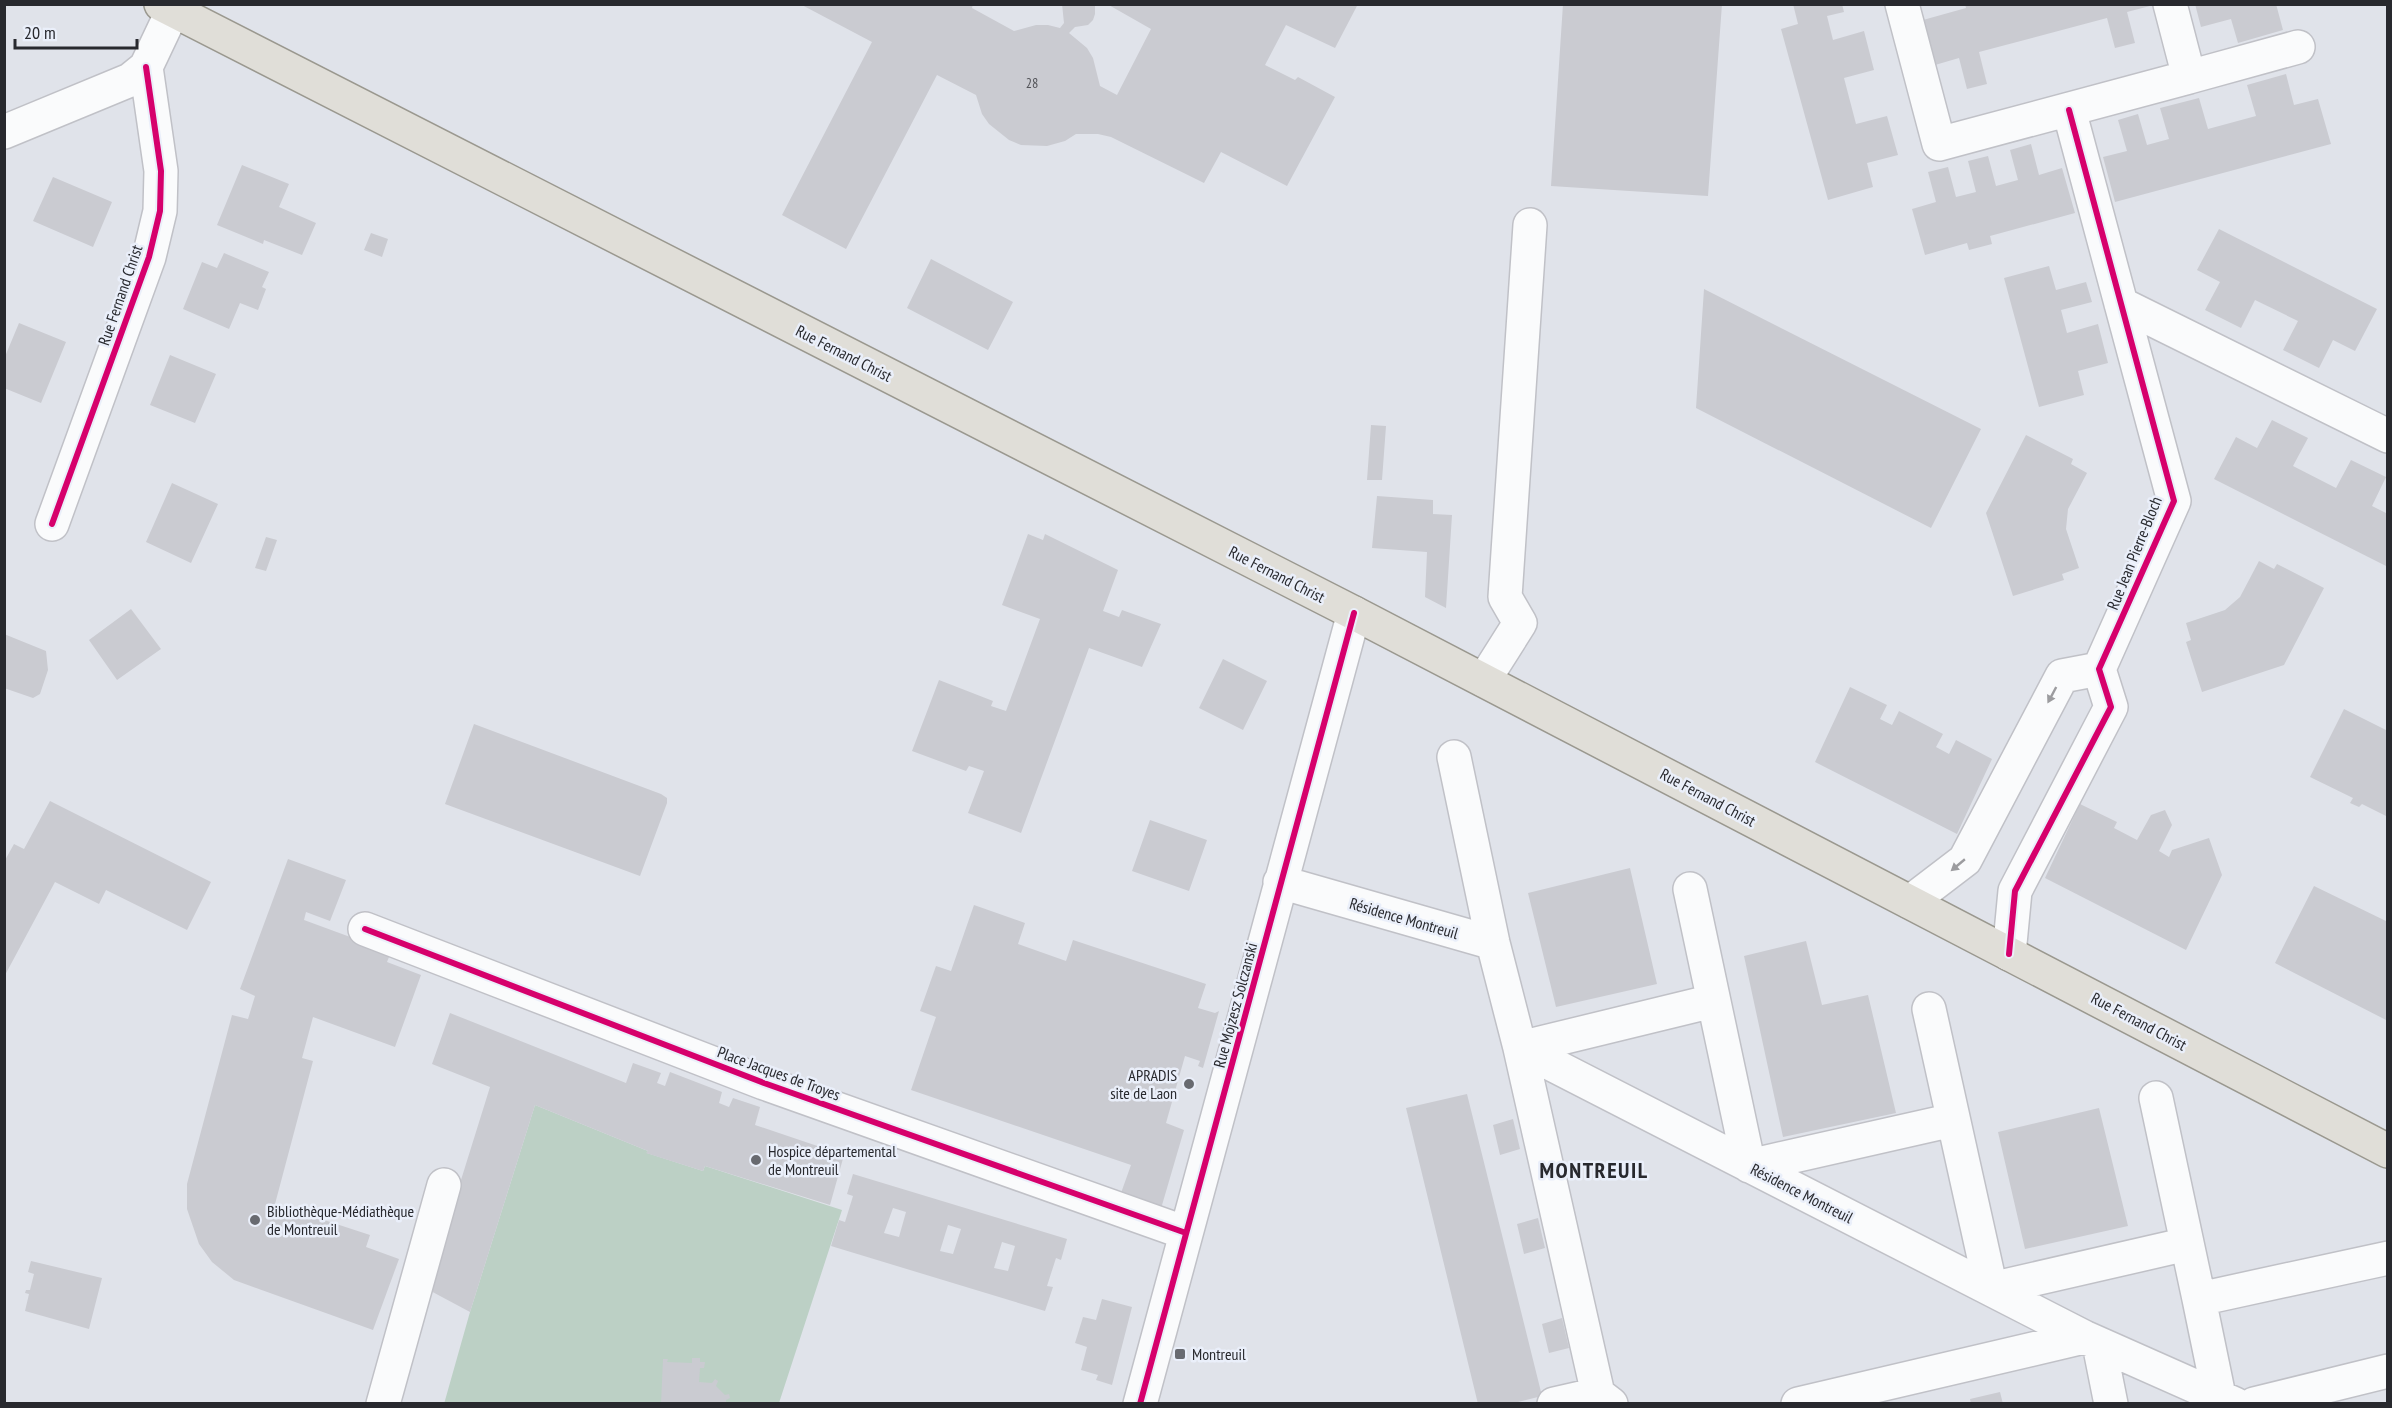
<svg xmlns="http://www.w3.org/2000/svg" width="2392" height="1408" font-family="'PT Sans Narrow',sans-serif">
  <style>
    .green { fill: #bcd0c5 }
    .building { fill: #cacbd1; fill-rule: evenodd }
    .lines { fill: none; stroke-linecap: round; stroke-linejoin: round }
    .minor-casing { stroke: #c0c1c7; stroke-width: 36 }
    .major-casing { stroke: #9a988f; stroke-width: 36 }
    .minor { stroke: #fafbfc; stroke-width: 33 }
    .major { stroke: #e0ded8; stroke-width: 33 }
    .cycleway-casing { stroke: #eaeffa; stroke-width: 10 }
    .cycleway { stroke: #d6006c; stroke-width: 6 }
    .oneway { fill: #9c9c9f }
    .poi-dot { fill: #686a70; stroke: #eaeffa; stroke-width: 2 }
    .labels { text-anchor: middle; stroke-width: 5; stroke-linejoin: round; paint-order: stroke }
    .number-label { font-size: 14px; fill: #525358 }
    .street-label { font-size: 16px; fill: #28292e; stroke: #eaeffa }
    .poi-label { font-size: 16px; fill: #28292e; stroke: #eaeffa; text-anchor: start }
    .district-label { font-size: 22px; font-weight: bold; letter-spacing: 1.5px; fill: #28292e; stroke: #eaeffa }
  </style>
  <rect width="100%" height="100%" fill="#e0e3ea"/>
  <path class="green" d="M535,1105L648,1151L647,1153L703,1171L705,1166L842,1210L779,1403L444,1404L470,1312Z"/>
  <path class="building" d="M800,4H973L972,8L1014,31L1036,25H1048L1060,28L1064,23L1062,4H1095V14L1093,20L1088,25L1075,27L1069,33L1087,48L1093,58L1100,86L1117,95L1151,29L1107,4H1358L1335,48L1286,25L1265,65L1295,80L1298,77L1335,97L1287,186L1221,152L1204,183L1111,137L1098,134H1076L1065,141L1047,146L1021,145L1009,140L989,124L982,114L976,95L937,75L846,249L782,215L872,42Z
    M1563,4H1722L1708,196L1551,186Z
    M1793,4H1842L1844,12L1827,16L1833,40L1864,31L1874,70L1844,78L1856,124L1887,116L1898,155L1867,163L1873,187L1828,200L1781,29L1798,24Z
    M1965,4H2150V6L2127,12L2135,43L2115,48L2107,18L1979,52L1987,84L1967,89L1959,58L1935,65L1923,20L1966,8Z
    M2195,4H2276L2283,30L2238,43L2231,19L2201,27Z
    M2286,74L2294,105L2318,99L2331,144L2115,202L2103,157L2127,151L2118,120L2138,114L2147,145L2169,139L2160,108L2199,98L2208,129L2256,116L2247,85Z
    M2031,144L2039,175L2062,168L2075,213L1990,236L1992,244L1969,250L1967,243L1925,255L1912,209L1936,202L1928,172L1948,167L1956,197L1976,192L1968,161L1988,156L1996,186L2018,180L2010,150Z
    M242,165L289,184L279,207L316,223L302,255L264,240L263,244L217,225Z
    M53,177L112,202L93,247L33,221Z
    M2219,229L2377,309L2355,351L2333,340L2319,368L2283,350L2298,321L2255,300L2241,328L2205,310L2220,282L2197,270Z
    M371,233L388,239L382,257L364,250Z
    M224,253L269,272L262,287L266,289L258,310L240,303L229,329L183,309L202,262L217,268Z
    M931,259L1013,302L988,350L907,308Z
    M2049,266L2056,290L2086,282L2092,302L2061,310L2067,333L2098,324L2108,363L2078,371L2084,395L2039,407L2004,278Z
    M1704,289L1981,429L1931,528L1696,408Z
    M19,323L66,342L41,403L4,388V359Z
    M170,355L216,374L195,423L150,405Z
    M2272,420L2308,438L2293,466L2336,488L2351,460L2386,477L2372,506L2388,514V567L2214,479L2236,437L2257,448Z
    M1371,425L1386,426L1382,480H1367Z
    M2026,435L2073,459L2071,464L2087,473L2068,509L2066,529L2079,568L2062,574L2064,580L2013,596L1986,513Z
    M172,483L218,504L191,563L146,542Z
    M1377,496L1433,500V514L1452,515L1446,608L1425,597L1427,552L1372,548Z
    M1028,534L1043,540L1045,534L1118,570L1103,611L1119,617L1122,610L1161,624L1142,667L1089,648L1021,833L968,813L984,771L969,766L966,771L912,751L939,680L993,701L991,706L1006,711L1040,619L1002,605Z
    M266,537L277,540L266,571L255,568Z
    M2259,561L2274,569L2277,564L2324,588L2284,665L2202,692L2186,642L2191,640L2186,623L2225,610L2240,597Z
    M131,609L161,649L117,680L89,640Z
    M4,634L46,651L48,670L40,694L33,698L4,688Z
    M1223,659L1267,681L1243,730L1199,708Z
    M1850,687L1887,705L1880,719L1892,725L1899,711L1943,734L1936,747L1949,754L1956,740L1992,759L1957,834L1815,762Z
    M2344,709L2388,731V817L2362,804L2359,807L2350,803L2353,798L2310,777Z
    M474,724L661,794L667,798V803L640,876L445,804Z
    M50,801L211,882L187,930L106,890L99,904L55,882L4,977V862L14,844L24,849Z
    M2080,804L2117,822L2114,828L2137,840L2151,815L2165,810L2172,825L2159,851L2169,857L2172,850L2209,838L2222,875L2186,950L2045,878Z
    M1150,820L1207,840L1189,891L1132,871Z
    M288,859L346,880L330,921L306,912L304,920L391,952L387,962L421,975L395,1047L313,1017L302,1058L313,1061L275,1204L370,1235L366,1247L399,1259L373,1330L234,1280L212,1262L199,1244L187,1209V1184L232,1015L248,1019L255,996L240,989Z
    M1630,868L1657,984L1556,1007L1528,893Z
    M2314,886L2388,922V1021L2275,963Z
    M974,905L1025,923L1018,944L1066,961L1073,940L1206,984L1198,1008L1215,1013L1219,1011L1203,1068L1198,1066L1200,1061L1185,1056L1166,1123L1184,1130L1160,1212L1157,1211L1158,1205L1121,1193L1131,1165L911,1090L936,1017L920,1011L936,966L951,971Z
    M1806,941L1822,1005L1868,995L1896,1113L1783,1137L1744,956Z
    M450,1013L626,1083L633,1063L661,1073L657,1083L665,1086L670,1072L722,1092L719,1103L729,1107L733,1098L760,1107L755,1125L844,1155L830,1205L705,1166L703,1171L646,1153L648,1151L535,1105L470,1312L427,1289L490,1087L432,1064Z
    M1467,1094L1542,1396L1510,1404H1478L1406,1108Z
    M2099,1108L2128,1226L2025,1249L1998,1132Z
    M1513,1119L1520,1149L1500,1155L1493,1125Z
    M853,1174L1067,1239L1061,1260L1056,1258L1047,1286L1053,1287L1045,1311L831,1246L839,1220L845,1222L853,1196L847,1194ZM893,1208L906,1212L899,1237L884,1233ZM948,1225L961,1229L953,1254L940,1251ZM1002,1242L1015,1246L1008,1271L994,1268Z
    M1538,1218L1545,1248L1524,1254L1517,1224Z
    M31,1261L102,1278L89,1329L25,1311L29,1294L25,1293L26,1290H30L34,1274L28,1272Z
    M1102,1299L1132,1307L1112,1385L1096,1380L1098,1375L1081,1370L1087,1347L1075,1343L1083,1317L1096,1320Z
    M1562,1318L1569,1348L1549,1353L1542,1324Z
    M692,1358H700V1362H705L704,1368H700L699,1382L712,1383L715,1379L718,1381L716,1386L725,1395L729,1394L730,1398L726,1400V1404H661L663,1359H668L667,1362L692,1363Z
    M2000,1392L2003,1404H1971L1970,1399Z"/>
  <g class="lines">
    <g class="minor-casing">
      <path id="minor" d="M1902,4L1939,144L2189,77L2170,4
        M2189,77L2298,47
        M4,132L130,80L146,67L173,10
        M2121,304L2388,436
        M52,524L149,257L160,211L161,171L146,67
        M1484,680L1520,623L1505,597L1530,225
        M1454,757L1493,943L1520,1048L1598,1394L1611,1404
        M1280,882L1493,943
        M1690,889L1749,1166L1953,1120
        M1910,902L1965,860L2062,676L2099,669
        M365,929L764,1083L1186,1233
        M2009,954L2015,891L2111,707L2099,669L2174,501L2069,110
        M1929,1009L1991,1289L2187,1244
        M1520,1048L2084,1337
        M1520,1048L1713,1001
        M2156,1098L2199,1299
        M2099,1344L2111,1404
        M2219,1396L2199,1299L2388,1258
        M383,1404L444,1185
        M1140,1404L1354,613
        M1554,1404L1598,1394
        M1798,1404L2084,1337L2235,1404
        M2254,1404L2388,1371"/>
    </g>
    <g class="major-casing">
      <path id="major" d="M161,4L1354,613L2388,1151"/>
    </g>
    <use href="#minor" class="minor"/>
    <use href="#major" class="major"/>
    <g class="cycleway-casing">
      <path id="cycleway" d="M52,524L149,257L160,211L161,171L146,67
        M365,929L764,1083L1186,1233
        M2009,954L2015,891L2111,707L2099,669L2174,501L2069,110
        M1140,1404L1354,613"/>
    </g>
    <use href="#cycleway" class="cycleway"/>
  </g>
  <defs><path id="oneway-solid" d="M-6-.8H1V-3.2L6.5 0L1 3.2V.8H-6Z" transform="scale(1.5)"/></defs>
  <g class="oneway">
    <use href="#oneway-solid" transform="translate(2052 695) rotate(118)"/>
    <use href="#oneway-solid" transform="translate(1958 865) rotate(140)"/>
  </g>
  <g class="poi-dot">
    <circle cx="1189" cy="1084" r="6"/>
    <circle cx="756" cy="1160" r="6"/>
    <circle cx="255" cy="1220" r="6"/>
    <rect x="1174" y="1348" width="12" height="12" rx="3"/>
  </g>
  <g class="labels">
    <g class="number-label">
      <text x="1032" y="88">28</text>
    </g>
    <g class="street-label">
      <text transform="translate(120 295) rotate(-71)" y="6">Rue Fernand Christ</text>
      <text transform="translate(844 353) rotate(27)" y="6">Rue Fernand Christ</text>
      <text transform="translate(2134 553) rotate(-68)" y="6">Rue Jean Pierre-Bloch</text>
      <text transform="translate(1277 574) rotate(27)" y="6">Rue Fernand Christ</text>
      <text transform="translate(1708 797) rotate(28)" y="6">Rue Fernand Christ</text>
      <text transform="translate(1404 918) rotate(16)" y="6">Résidence Montreuil</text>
      <text transform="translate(1235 1005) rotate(-75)" y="6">Rue Mojzesz Solczanski</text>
      <text transform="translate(2139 1021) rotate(28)" y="6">Rue Fernand Christ</text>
      <text transform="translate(779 1073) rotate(20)" y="6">Place Jacques de Troyes</text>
      <text transform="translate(1802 1193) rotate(27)" y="6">Résidence Montreuil</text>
    </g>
    <g class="poi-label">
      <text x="1177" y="1081" text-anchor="end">APRADIS<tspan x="1177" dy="18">site de Laon</tspan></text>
      <text x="768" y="1157">Hospice départemental<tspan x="768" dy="18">de Montreuil</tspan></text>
      <text x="267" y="1217">Bibliothèque-Médiathèque<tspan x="267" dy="18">de Montreuil</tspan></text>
      <text x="1192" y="1360">Montreuil</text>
    </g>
    <g class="district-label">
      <text x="1594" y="1178">MONTREUIL</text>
    </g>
  </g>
  <rect width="2392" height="1408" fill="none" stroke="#28292e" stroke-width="12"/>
  <path d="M15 39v9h122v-9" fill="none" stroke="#28292e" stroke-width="3"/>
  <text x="24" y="39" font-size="18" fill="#28292e" stroke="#eaeffa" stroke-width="4.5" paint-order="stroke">20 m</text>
</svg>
